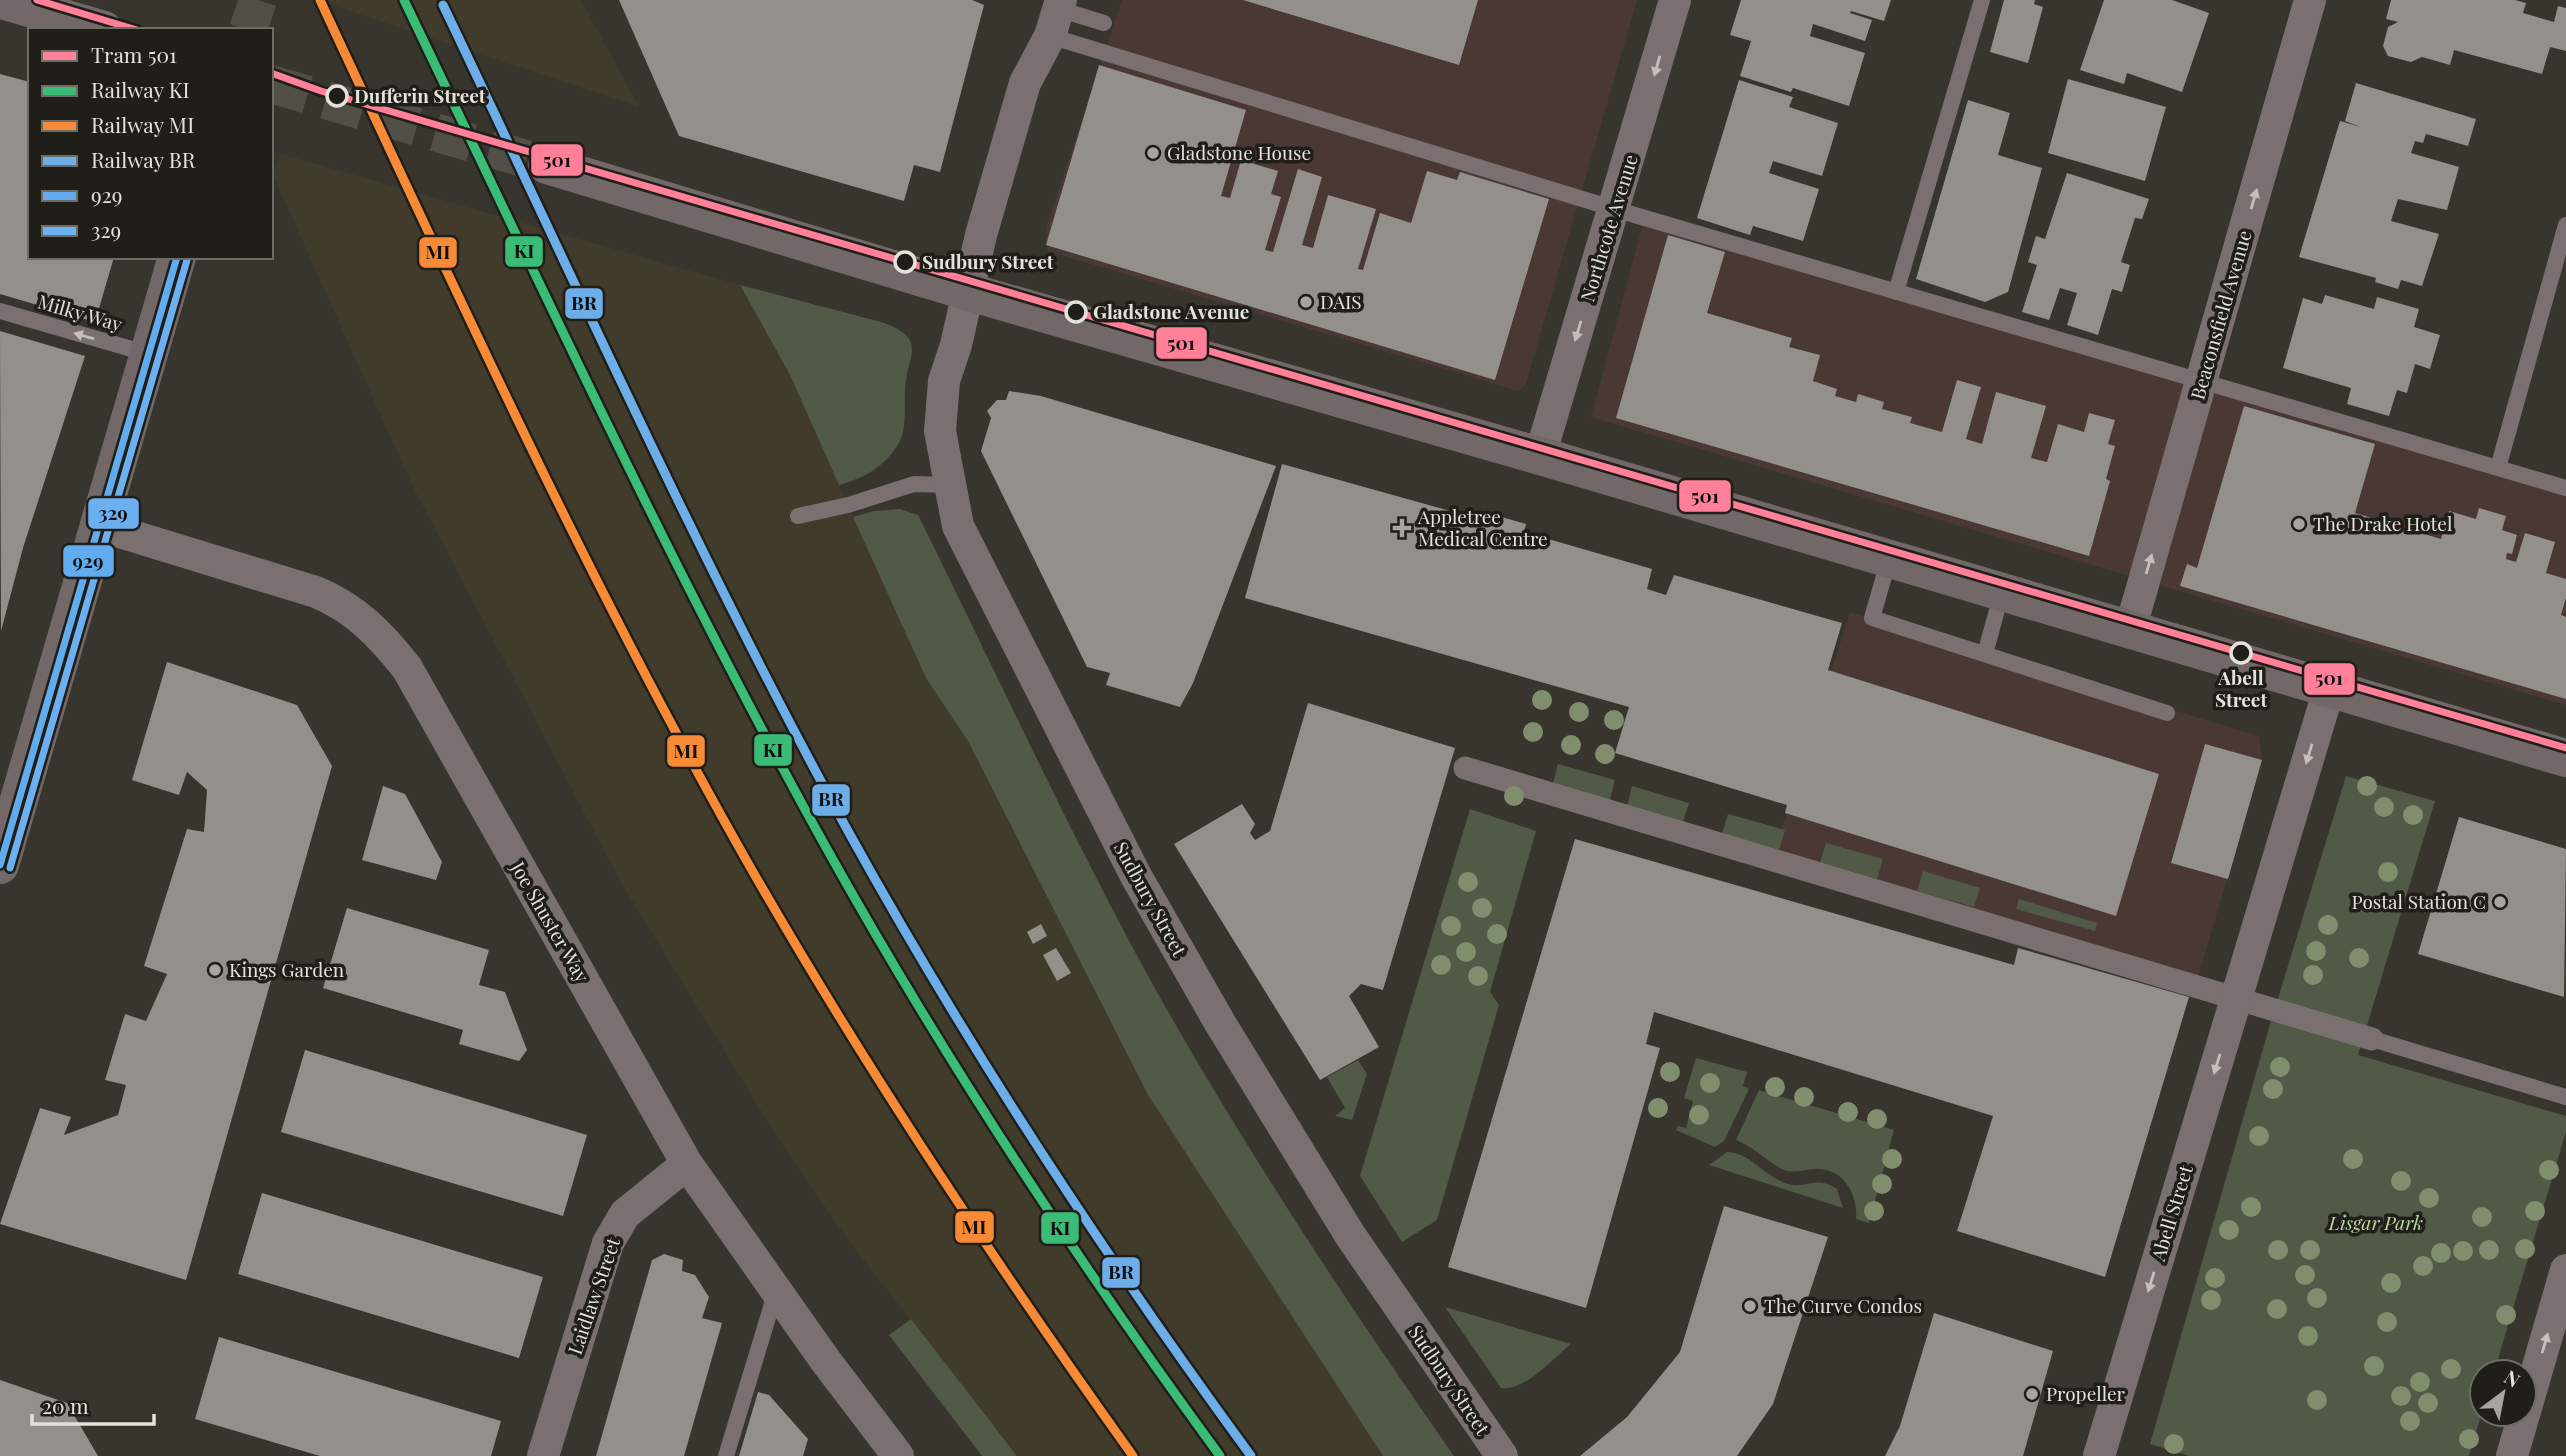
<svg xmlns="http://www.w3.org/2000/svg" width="2566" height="1456" font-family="'Playfair Display',serif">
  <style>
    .commercial { fill: #4a3834 }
    .built { fill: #413b2b }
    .green { fill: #515947 }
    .building { fill: #938f8a }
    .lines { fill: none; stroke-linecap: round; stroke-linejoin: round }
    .secondary-tunnel { stroke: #514f48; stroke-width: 38; stroke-dasharray: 38 19; stroke-linecap: butt }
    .service { stroke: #7a7070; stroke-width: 16 }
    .pedestrian { stroke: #7a7070; stroke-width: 23 }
    .minor { stroke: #7a7070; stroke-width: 32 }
    .secondary { stroke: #726868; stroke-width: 38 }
    .bus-1-casing { stroke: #201e19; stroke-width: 12 }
    .bus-2-casing { stroke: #201e19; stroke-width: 12 }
    .bus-1 { stroke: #60acee; stroke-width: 7 }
    .bus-2 { stroke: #6db0f2; stroke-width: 7 }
    .rail-1-casing { stroke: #201e19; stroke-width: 14 }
    .rail-2-casing { stroke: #201e19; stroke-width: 14 }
    .rail-3-casing { stroke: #201e19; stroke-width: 14 }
    .rail-1 { stroke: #3abc77; stroke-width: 9 }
    .rail-2 { stroke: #f78a37; stroke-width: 9 }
    .rail-3 { stroke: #6daee8; stroke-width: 9 }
    .tram-1-casing { stroke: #201e19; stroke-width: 12 }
    .tram-1 { stroke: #ff8098; stroke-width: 7 }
    .tree { fill: #808e6e }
    .oneway { fill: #c4c0ba }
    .stop-dot { fill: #201e19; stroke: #e4e2da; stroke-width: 3.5 }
    .poi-dot { fill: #a7a59e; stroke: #201e19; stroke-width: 2.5 }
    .labels { text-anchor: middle; stroke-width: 7; stroke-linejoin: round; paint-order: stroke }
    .stop-label { font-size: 19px; font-weight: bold; fill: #e4e2da; stroke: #201e19; text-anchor: start }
    .poi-label { font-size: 19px; fill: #e4e2da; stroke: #201e19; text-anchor: start }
    .street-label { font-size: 19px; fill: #e4e2da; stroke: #201e19 }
    .park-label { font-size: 19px; font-style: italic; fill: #bcd7a2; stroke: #201e19 }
    .line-badge { stroke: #201e19; stroke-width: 2.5 }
    .pale-badge-label { font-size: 19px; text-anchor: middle; font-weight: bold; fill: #111 }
  </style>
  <rect width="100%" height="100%" fill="#37352e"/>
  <path class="commercial" d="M1122,0H1637L1526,384L1518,391L1047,251L1046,228Z
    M1644,220L2566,495V705L1591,417Z
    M1850,612L2259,736L2262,760L2193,995L1770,866Z"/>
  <path class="built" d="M317,0H581L639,107Z
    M281,154L740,285L790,375L926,678L968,741L1148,1095L1383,1456H1017L848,1240L776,1135L620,881L412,485L273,175Z"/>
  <path class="green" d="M740,285L881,322C892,326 907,331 911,343C914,353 909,364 907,374C902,395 909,426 899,443C884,467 865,478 839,485L790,375Z
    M900,509L918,515C996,672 1068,830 1152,983C1243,1146 1347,1303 1454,1456H1383L1148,1095L968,741L926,678L853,517L874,511Z
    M1558,764L1615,780L1610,800L1553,783Z
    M2346,776L2435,801L2358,1055L2566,1116V1132L2494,1372H2482V1412L2469,1456H2189L2150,1444L2269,1028Z
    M1632,786L1689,803L1683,822L1627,806Z
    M1470,809L1536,831L1490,992L1499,1005L1437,1220L1402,1242L1360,1176Z
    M1728,814L1785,830L1779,850L1722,834Z
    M1826,843L1883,859L1877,879L1820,862Z
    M1923,871L1980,888L1974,907L1917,891Z
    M2019,899L2097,923L2095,931L2016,909Z
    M1696,1058L1747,1072L1743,1086L1749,1089L1724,1141L1715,1147L1676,1130L1678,1126L1686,1128L1693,1101L1684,1098Z
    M1358,1060L1367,1074L1352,1120L1335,1116L1345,1108L1327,1077Z
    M1759,1090L1894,1130L1869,1223L1856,1219C1858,1196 1845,1170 1819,1169C1806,1168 1794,1175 1782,1169C1765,1160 1754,1147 1736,1140Z
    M1727,1152C1751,1153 1763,1175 1785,1183C1806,1191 1814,1174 1837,1189L1843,1208L1709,1165Z
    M1445,1307L1571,1344C1552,1359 1526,1391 1501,1388Z
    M911,1319L1017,1456H982L889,1335Z"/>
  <path class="building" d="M619,0H972L984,5L940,172L914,165L904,201L679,136Z
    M1243,0H1478L1459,65Z
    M1741,0H1891L1884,21L1851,11L1850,13L1872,20L1865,41L1813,24L1810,36L1865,53L1849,106L1793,88L1791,92L1740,76L1751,41L1730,35Z
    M2004,0H2035L2034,4L2043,7L2028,63L1990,52Z
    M2104,0H2172L2209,13L2182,92L2127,73L2124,84L2080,70Z
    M2391,0H2515L2526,3L2523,13L2554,22L2558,6L2566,8V51L2550,47L2542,74L2454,50L2450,65L2422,57L2411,62L2388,56L2383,46L2388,27L2398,22L2386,19Z
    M1099,65L1246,110L1221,196L1230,198L1241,160L1278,171L1271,194L1281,197L1265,250L1273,252L1298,169L1322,177L1302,245L1313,248L1328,195L1376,209L1358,269L1363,270L1380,213L1411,223L1427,171L1457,180L1460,172L1549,199L1495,380L1046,245Z
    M0,74L30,82V257H114L95,322L0,294Z
    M2068,79L2166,107L2145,181L2048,153Z
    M1739,80L1793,97L1789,107L1838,123L1822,176L1773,161L1769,173L1819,189L1803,241L1753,226L1750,235L1697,218Z
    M2356,83L2476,119L2468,146L2426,134L2423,143L2415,141L2411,153L2459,167L2447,210L2398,199L2391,221L2439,234L2422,286L2401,280L2398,289L2375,282L2376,278L2299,257L2340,121L2361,127L2345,121Z
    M1968,100L2010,113L1998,155L2042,168L2008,292L1985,302L1916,279Z
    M2067,173L2149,199L2142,219L2135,218L2121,262L2130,265L2122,292L2112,289L2098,335L2067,325L2077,293L2060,288L2049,320L2022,312L2037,265L2028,262L2036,236L2045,239Z
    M1668,235L1725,252L1707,313L1792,338L1789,347L1820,355L1813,381L1837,389L1835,396L1856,402L1858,394L1884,402L1882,409L1912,417L1910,423L1942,432L1957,380L1981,387L1966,439L1982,444L1996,392L2046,406L2031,458L2047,462L2058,424L2084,432L2089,413L2115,420L2108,444L2115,446L2106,479L2110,481L2089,556L1616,418Z
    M2325,295L2374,309L2377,297L2419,309L2414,327L2440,335L2430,369L2415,364L2407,393L2397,390L2389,416L2347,404L2351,388L2283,368L2303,298L2322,304Z
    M0,331L85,356L23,548L1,631Z
    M1009,391L1041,396L1276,466L1193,683L1180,707L1106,685L1110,673L1087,667L981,451L991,418L987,411L997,400H1006Z
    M2244,406L2375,444L2355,513L2441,539L2449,511L2476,519L2479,508L2506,516L2502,530L2517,535L2512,554L2507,553L2506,559L2516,562L2525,533L2555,542L2546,573L2566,579V598L2561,615L2566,617V699L2180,586L2187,564L2197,568Z
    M1282,464L1486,521L1488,513L1526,524L1524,532L1652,569L1647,589L1666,595L1674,575L1842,623L1828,670L2159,774L2116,916L1785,813L1787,805L1615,753L1629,707L1245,598Z
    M167,662L297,705L332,766L186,1280L0,1224L40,1108L71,1117L64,1135L118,1115L126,1085L105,1080L125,1014L146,1021L167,974L144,966L187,829L204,832L207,790L187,772L179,795L132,780Z
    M1308,703L1455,748L1383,990L1361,984L1349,996L1379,1047L1320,1080L1174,844L1242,804L1255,824L1250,833L1255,840L1270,831Z
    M2205,744L2262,760L2228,879L2171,863Z
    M383,786L405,794L442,862L436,880L362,860Z
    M2459,817L2566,849L2564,997L2418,954Z
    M1575,839L2014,965L2018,948L2189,997L2105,1277L1957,1231L1993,1116L1654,1012L1646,1044L1660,1048L1586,1308L1448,1267Z
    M347,908L489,950L479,985L505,992L527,1050L519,1061L459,1044L463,1030L323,988Z
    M1041,924L1047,936L1033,944L1027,932Z
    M1056,948L1071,973L1057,981L1043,955Z
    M305,1050L587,1135L563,1216L281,1132Z
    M262,1193L543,1277L519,1358L238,1274Z
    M1724,1206L1828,1237L1773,1404L1737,1456H1580L1627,1417L1680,1352Z
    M664,1254L683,1260L682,1271L695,1275L709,1297L702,1318L722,1323L684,1456H596L652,1260Z
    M1934,1313L2053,1351L2023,1456H1885L1900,1426Z
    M219,1337L501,1421L491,1456H320L195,1419Z
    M0,1380L67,1403L98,1456H0Z
    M758,1392L769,1395L808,1439L803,1456H739Z"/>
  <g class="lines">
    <path class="secondary-tunnel" d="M248,30L258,0
      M271,84L547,165"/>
    <path class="service" d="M1058,9L1104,23
      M1050,36L1638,216L2566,488
      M1896,292L1982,0
      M0,311L149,354
      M2498,468L2566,225
      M798,516L848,505L914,484L948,485
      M1889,559L1872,618L2167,713
      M1985,654L2002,592
      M2372,1039L2566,1097
      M726,1456L776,1291"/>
    <path class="pedestrian" d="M1465,768L2372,1039"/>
    <path class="minor" d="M1061,0L1050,36L1025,83L981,235L956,345L944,381L940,431L958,526L1136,876L1220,1023L1350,1235L1502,1456
      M1540,456L1675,0
      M100,526L316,592C355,608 381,635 407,668L687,1164L825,1360L898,1456
      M2130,630L2310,0
      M543,1456L608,1243L625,1214L687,1164
      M2099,1456L2329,689
      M2512,1456L2566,1270"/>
    <path class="secondary" d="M2,0L104,30
      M547,165L966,291L1540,456L2566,758
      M0,865L177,257"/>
    <g class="bus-1-casing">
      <path id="bus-1" d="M0,865L177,257"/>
    </g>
    <g class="bus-2-casing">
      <path id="bus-2" d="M10,868L187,260"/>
    </g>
    <use href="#bus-1" class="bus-1"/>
    <use href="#bus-2" class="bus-2"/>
    <g class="rail-1-casing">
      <path id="rail-1" d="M404,0C540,283 671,568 823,842C942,1056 1076,1259 1220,1456"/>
    </g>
    <g class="rail-2-casing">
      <path id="rail-2" d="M320,0C457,294 592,590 753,872C869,1074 998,1267 1133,1456"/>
    </g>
    <g class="rail-3-casing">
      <path id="rail-3" d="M443,5C575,281 700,562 848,831C968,1048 1104,1255 1251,1456"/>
    </g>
    <use href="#rail-1" class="rail-1"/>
    <use href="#rail-2" class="rail-2"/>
    <use href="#rail-3" class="rail-3"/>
    <g class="tram-1-casing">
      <path id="tram-1" d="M37,0L137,30
        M271,73L321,91L2566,748"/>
    </g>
    <use href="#tram-1" class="tram-1"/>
  </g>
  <g class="tree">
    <circle cx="1542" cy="700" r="10"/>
    <circle cx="1579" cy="712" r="10"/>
    <circle cx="1614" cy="720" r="10"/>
    <circle cx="1533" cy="732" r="10"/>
    <circle cx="1571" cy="745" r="10"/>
    <circle cx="1605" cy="754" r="10"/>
    <circle cx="2367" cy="786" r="10"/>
    <circle cx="1514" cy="796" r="10"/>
    <circle cx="2384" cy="807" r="10"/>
    <circle cx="2413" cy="815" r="10"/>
    <circle cx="2388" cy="872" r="10"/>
    <circle cx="1468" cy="882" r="10"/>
    <circle cx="1482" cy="908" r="10"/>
    <circle cx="2328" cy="925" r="10"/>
    <circle cx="1451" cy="926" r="10"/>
    <circle cx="1497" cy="934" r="10"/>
    <circle cx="2316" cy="951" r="10"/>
    <circle cx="1466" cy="952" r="10"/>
    <circle cx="2359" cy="958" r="10"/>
    <circle cx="1441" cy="965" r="10"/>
    <circle cx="2313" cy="975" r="10"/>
    <circle cx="1478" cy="976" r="10"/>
    <circle cx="2280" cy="1067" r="10"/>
    <circle cx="1670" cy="1072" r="10"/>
    <circle cx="1710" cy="1083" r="10"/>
    <circle cx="1775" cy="1087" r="10"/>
    <circle cx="2273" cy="1089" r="10"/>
    <circle cx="1804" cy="1097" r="10"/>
    <circle cx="1658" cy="1108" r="10"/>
    <circle cx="1848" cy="1112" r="10"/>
    <circle cx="1699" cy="1115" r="10"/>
    <circle cx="1877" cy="1119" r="10"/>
    <circle cx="2259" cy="1136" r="10"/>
    <circle cx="1892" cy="1159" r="10"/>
    <circle cx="2353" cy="1159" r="10"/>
    <circle cx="2549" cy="1170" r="10"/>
    <circle cx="2401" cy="1181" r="10"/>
    <circle cx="1882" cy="1184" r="10"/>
    <circle cx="2429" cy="1198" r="10"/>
    <circle cx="2251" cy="1207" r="10"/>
    <circle cx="1874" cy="1211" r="10"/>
    <circle cx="2535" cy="1211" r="10"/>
    <circle cx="2482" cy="1217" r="10"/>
    <circle cx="2229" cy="1230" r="10"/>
    <circle cx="2525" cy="1249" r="10"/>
    <circle cx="2278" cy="1250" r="10"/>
    <circle cx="2310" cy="1250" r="10"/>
    <circle cx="2489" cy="1250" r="10"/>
    <circle cx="2463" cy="1251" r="10"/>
    <circle cx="2441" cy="1253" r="10"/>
    <circle cx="2423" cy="1266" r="10"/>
    <circle cx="2305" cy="1275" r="10"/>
    <circle cx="2215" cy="1278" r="10"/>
    <circle cx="2391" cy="1283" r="10"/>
    <circle cx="2317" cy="1298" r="10"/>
    <circle cx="2211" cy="1300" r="10"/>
    <circle cx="2277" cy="1309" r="10"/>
    <circle cx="2506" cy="1315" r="10"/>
    <circle cx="2387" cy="1322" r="10"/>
    <circle cx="2308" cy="1336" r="10"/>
    <circle cx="2374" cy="1366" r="10"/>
    <circle cx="2451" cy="1369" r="10"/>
    <circle cx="2420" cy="1382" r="10"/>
    <circle cx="2401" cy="1396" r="10"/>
    <circle cx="2317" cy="1400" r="10"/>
    <circle cx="2428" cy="1403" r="10"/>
    <circle cx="2410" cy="1421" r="10"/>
    <circle cx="2469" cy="1439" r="10"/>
    <circle cx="2174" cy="1444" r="10"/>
  </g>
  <defs><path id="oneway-solid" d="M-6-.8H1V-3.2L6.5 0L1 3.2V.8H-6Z" transform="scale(1.75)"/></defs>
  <g class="oneway">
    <use href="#oneway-solid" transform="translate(1657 66) rotate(106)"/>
    <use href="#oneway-solid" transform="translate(2254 199) rotate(-74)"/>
    <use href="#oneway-solid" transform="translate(1578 331) rotate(107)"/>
    <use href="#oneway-solid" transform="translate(84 336) rotate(-164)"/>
    <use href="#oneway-solid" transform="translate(2149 564) rotate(-74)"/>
    <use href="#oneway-solid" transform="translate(2309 754) rotate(107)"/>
    <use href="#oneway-solid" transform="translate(2217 1064) rotate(107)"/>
    <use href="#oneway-solid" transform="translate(2151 1282) rotate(107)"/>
    <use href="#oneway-solid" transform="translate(2545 1343) rotate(-74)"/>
  </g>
  <g class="stop-dot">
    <circle cx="337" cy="96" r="10"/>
    <circle cx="905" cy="262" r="10"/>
    <circle cx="1076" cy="312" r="10"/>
    <circle cx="2241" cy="653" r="10"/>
  </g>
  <g class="poi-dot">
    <circle cx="1153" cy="153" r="7"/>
    <circle cx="1306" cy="302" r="7"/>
    <circle cx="2299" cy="524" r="7"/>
    <path d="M1398.5 517.5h7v7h7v7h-7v7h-7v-7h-7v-7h7z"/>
    <circle cx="2500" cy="902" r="7"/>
    <circle cx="215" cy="970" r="7"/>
    <circle cx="1750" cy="1306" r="7"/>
    <circle cx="2032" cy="1394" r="7"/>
  </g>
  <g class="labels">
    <g class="stop-label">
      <text x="354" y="103">Dufferin Street</text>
      <text x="922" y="269">Sudbury Street</text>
      <text x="1093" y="319">Gladstone Avenue</text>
      <text x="2241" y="685" text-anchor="middle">Abell<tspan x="2241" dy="22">Street</tspan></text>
    </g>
    <g class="poi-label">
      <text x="1167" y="160">Gladstone House</text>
      <text x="1320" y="309">DAIS</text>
      <text x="1418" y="524">Appletree<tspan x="1418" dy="22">Medical Centre</tspan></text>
      <text x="2313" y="531">The Drake Hotel</text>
      <text x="2486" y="909" text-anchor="end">Postal Station C</text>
      <text x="229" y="977">Kings Garden</text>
      <text x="1764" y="1313">The Curve Condos</text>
      <text x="2046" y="1401">Propeller</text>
    </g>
    <g class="street-label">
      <text transform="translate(1609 228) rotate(-73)" y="7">Northcote Avenue</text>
      <text transform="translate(80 313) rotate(16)" y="7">Milky Way</text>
      <text transform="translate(2221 315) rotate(-74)" y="7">Beaconsfield Avenue</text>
      <text transform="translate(1150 899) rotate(61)" y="7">Sudbury Street</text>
      <text transform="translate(550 922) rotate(60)" y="7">Joe Shuster Way</text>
      <text transform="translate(2172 1213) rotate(-73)" y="7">Abell Street</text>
      <text transform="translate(594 1296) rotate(-71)" y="7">Laidlaw Street</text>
      <text transform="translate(1449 1380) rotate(56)" y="7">Sudbury Street</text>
    </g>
    <g class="park-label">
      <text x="2376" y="1230">Lisgar Park</text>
    </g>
  </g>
  <g class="line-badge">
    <rect x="530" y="143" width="54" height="34" rx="7" fill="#ff8098"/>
    <rect x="504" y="235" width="40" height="33" rx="7" fill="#3abc77"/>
    <rect x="418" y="236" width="40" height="33" rx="7" fill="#f78a37"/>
    <rect x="564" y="287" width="40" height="33" rx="7" fill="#6daee8"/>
    <rect x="1155" y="326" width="53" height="34" rx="7" fill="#ff8098"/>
    <rect x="1678" y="479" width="54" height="34" rx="7" fill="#ff8098"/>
    <rect x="87" y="497" width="53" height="33" rx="7" fill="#6db0f2"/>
    <rect x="62" y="544" width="53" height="34" rx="7" fill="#60acee"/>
    <rect x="2303" y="662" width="53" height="34" rx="7" fill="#ff8098"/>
    <rect x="753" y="733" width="40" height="34" rx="7" fill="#3abc77"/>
    <rect x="666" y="734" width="40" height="34" rx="7" fill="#f78a37"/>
    <rect x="811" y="783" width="40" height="34" rx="7" fill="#6daee8"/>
    <rect x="954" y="1210" width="41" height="34" rx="7" fill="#f78a37"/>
    <rect x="1040" y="1211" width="40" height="34" rx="7" fill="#3abc77"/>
    <rect x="1101" y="1256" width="40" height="33" rx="7" fill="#6daee8"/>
  </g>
  <g class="pale-badge-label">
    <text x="557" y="167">501</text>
    <text x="524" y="258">KI</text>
    <text x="438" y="259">MI</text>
    <text x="584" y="310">BR</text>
    <text x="1181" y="350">501</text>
    <text x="1705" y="503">501</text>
    <text x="113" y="520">329</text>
    <text x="88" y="568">929</text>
    <text x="2329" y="685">501</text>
    <text x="773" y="757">KI</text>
    <text x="686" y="758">MI</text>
    <text x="831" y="806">BR</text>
    <text x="974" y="1234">MI</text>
    <text x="1060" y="1235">KI</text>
    <text x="1121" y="1279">BR</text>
  </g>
  <rect x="28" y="28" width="245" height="231" fill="#201e19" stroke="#6e6c66" stroke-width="2"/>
  <rect x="42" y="51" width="35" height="10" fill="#ff8098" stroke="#6e6c66" stroke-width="2"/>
  <text x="91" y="63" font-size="21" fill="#e4e2da">Tram 501</text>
  <rect x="42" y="86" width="35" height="10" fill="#3abc77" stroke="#6e6c66" stroke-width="2"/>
  <text x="91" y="98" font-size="21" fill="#e4e2da">Railway KI</text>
  <rect x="42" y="121" width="35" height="10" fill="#f78a37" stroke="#6e6c66" stroke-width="2"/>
  <text x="91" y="133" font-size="21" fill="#e4e2da">Railway MI</text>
  <rect x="42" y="156" width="35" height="10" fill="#6daee8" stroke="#6e6c66" stroke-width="2"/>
  <text x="91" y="168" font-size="21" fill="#e4e2da">Railway BR</text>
  <rect x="42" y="191" width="35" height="10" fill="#60acee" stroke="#6e6c66" stroke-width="2"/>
  <text x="91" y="203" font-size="21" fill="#e4e2da">929</text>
  <rect x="42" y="226" width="35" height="10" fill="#6db0f2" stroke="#6e6c66" stroke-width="2"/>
  <text x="91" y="238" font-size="21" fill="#e4e2da">329</text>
  <g transform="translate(2503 1393) rotate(32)"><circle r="33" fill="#201e19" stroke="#6e6c66" stroke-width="2"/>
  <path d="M0-5L12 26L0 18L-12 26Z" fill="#a7a59e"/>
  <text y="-10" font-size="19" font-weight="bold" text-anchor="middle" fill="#e4e2da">N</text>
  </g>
  <path d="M32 1414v10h122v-10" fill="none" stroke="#e4e2da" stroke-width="3.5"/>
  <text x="42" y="1414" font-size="21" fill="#e4e2da" stroke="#201e19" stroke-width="5" paint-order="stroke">20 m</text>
</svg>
